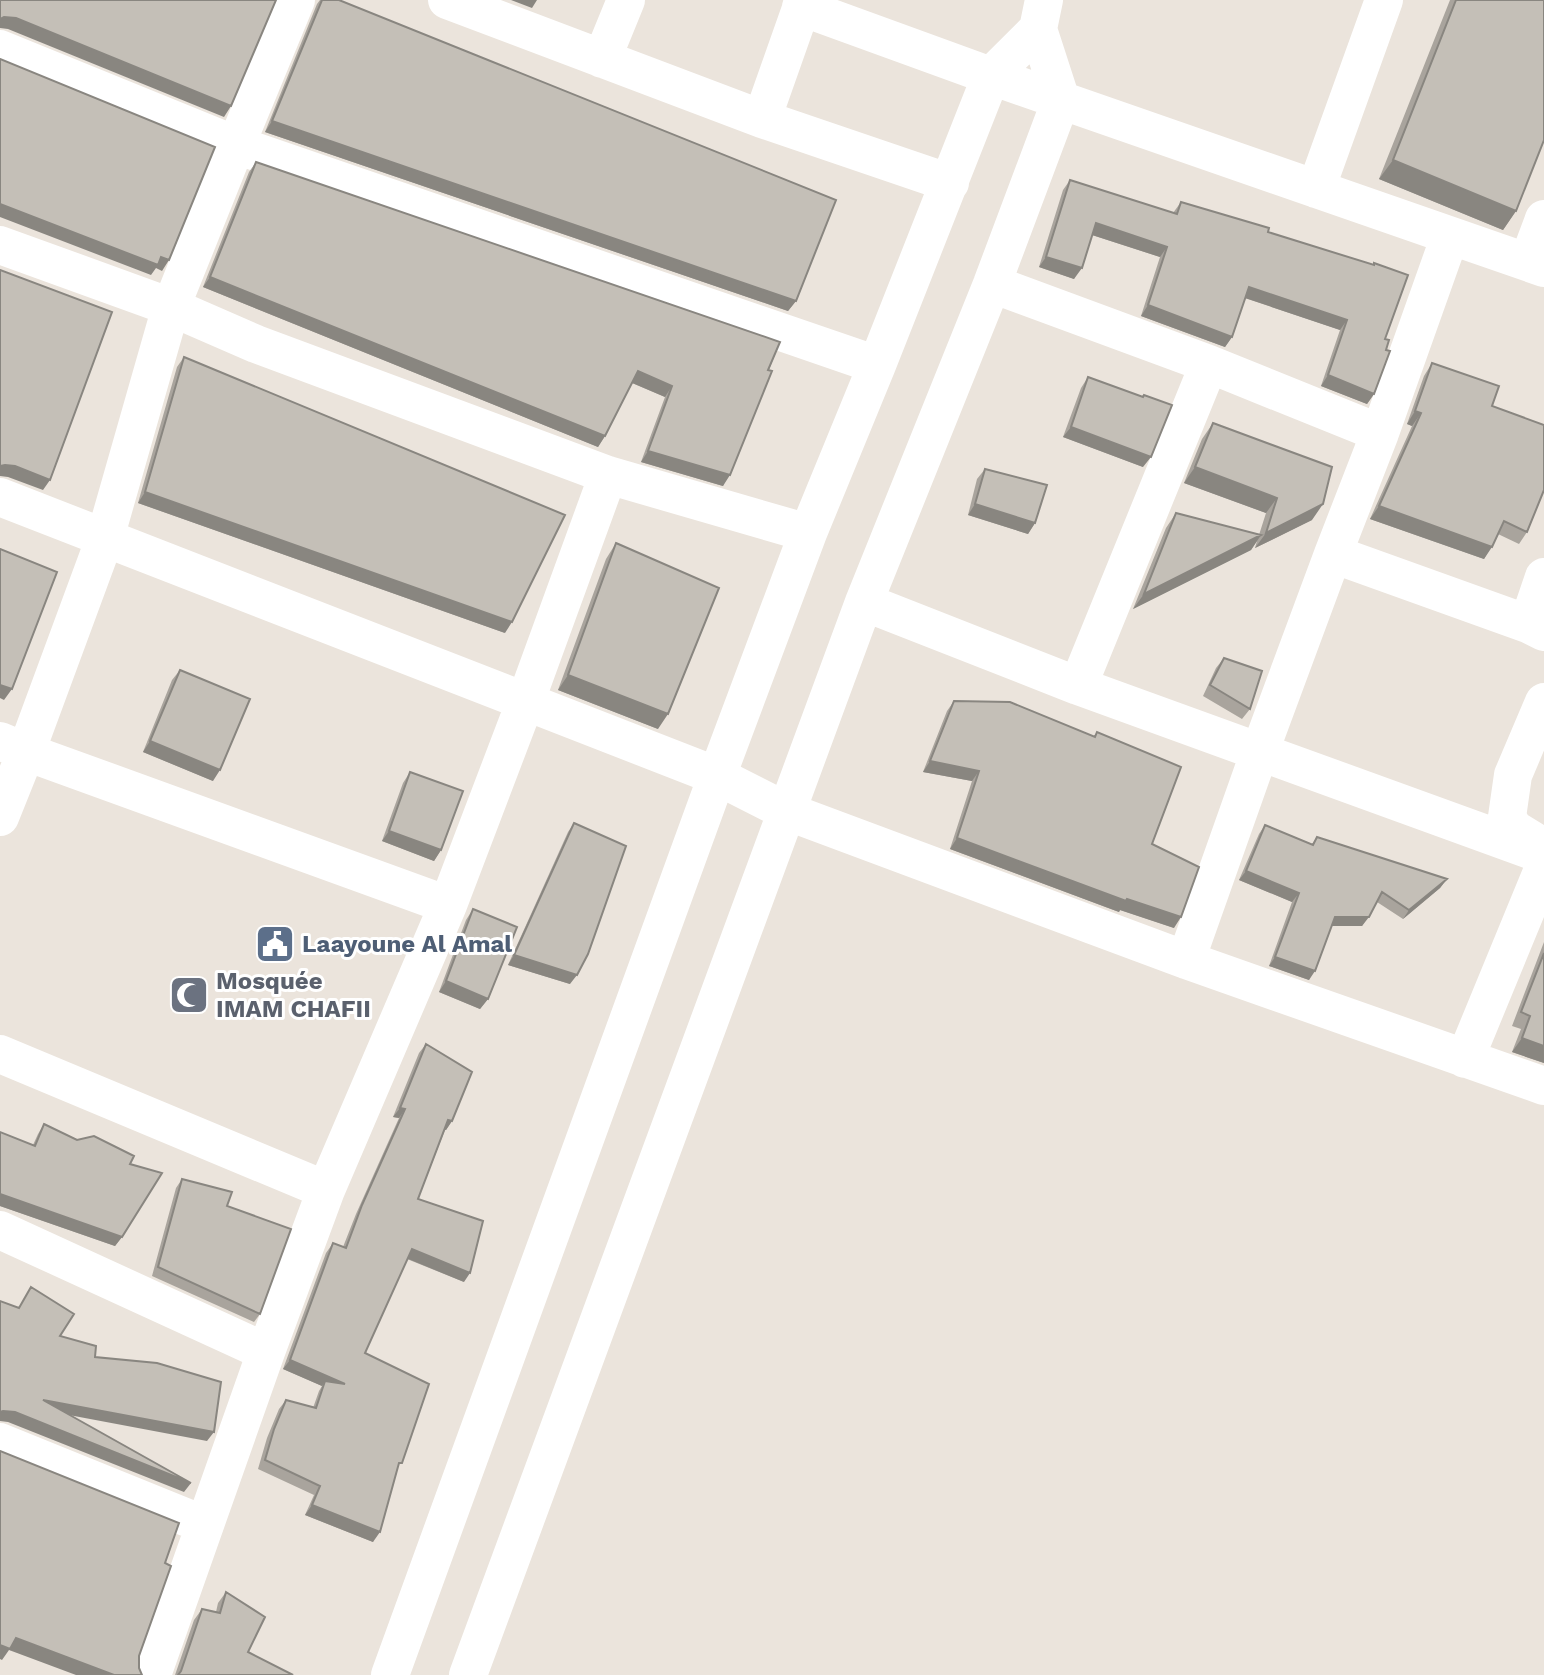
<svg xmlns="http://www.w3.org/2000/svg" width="1544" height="1675" font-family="'Work Sans',sans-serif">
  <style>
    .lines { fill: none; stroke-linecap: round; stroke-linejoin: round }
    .minor { stroke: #fff; stroke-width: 38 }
    .wall { fill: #a9a49d }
    .shaded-wall { fill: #898680 }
    .building { fill: #c4bfb7; stroke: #898680; stroke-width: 2 }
    .labels { text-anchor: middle; stroke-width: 6; stroke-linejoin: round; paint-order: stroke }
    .service-label { font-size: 24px; font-weight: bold; fill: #4e5e75; stroke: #fff; text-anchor: start }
    .worship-label { font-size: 24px; font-weight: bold; fill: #5b616d; stroke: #fff; text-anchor: start }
  </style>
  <rect width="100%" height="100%" fill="#ebe4dc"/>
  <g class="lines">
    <path class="minor" d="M447,0L762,119L950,183
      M801,7L991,76L1544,268
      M0,49L236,145L877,365
      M602,59L626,0
      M762,119L804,0
      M1316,189L1384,0
      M0,245L171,307L256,344L608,475L808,533
      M1528,262L1544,219
      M992,284L1209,364L1380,433
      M0,497L717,776L786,811L1186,960L1544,1086
      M1333,554L1528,624L1544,632
      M864,602L1078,686L1544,855
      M1528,624L1544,577
      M1078,686L1209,364
      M0,741L26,752L448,905
      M0,817L26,752L105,538L171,307L236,145L296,0
      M1542,846L1514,829L1507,817L1513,775L1544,702
      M1186,960L1260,751L1333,554L1380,433L1450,236
      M0,1054L326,1190
      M1465,1059L1544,867
      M0,1230L266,1352
      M0,1442L205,1525
      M152,1675L266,1352L326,1190L448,905L526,700L608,475
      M390,1675L717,776L808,533L877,365L991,76L1038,29
      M468,1675L864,602L992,284L1061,100L1038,29L1044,0"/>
  </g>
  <path class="wall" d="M320,0H339L796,301L788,311L265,132L317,4Z
    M1450,0H1544L1516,211L1503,230L1379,179Z
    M256,162L780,342L723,486L641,462L665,397L632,383L605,436L598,447L203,287L249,172Z
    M1070,180L1173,213L1181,202L1268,232L1385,339L1386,350L1374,394L1367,404L1321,386L1340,330L1245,298L1232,337L1225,347L1141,316L1160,257L1092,235L1074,279L1039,267L1063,190Z
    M184,357L505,633L138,503L177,367Z
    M1432,363L1492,406L1527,532L1519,544L1498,534L1484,559L1370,519L1412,426L1407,424L1424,376Z
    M1088,377L1143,397V467L1063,437L1081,388Z
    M1213,423L1312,520L1255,548L1257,541L1251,550L1133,609L1166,528L1176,513L1259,535L1266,513L1184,483L1202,439Z
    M985,469L1035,523L1028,534L968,515L977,479Z
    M616,543L658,729L558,690L606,559Z
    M1224,658L1250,709L1242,719L1203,696L1216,668Z
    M180,670L213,781L143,752L172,680Z
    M954,701L1093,737L1097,732L1152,844L1174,928L1120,910L1119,912L950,849L972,781L923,772L947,711Z
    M410,772L441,850L434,861L382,841L403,783Z
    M574,823L570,984L508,965L568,832Z
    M1265,825L1312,844L1317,837L1447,879L1440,888L1403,919L1377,902L1362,926H1331L1309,980L1269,966L1292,902L1239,880L1259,834Z
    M473,909L488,999L480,1009L439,992L466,920Z
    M1544,942V1063L1512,1052L1521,1029L1512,1026Z
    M426,1044L452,1121L446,1130H445L418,1199L464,1282L407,1259L365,1353L397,1471L373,1542L305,1515L314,1495L258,1469L267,1438L279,1409L286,1400L313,1408L319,1391L322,1386L283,1369L326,1253L333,1243L343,1247L356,1214L399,1118L393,1117L419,1053Z
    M44,1124L130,1164L122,1237L115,1246L0,1206V1132L33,1145L38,1134Z
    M182,1179L227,1206L260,1314L254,1322L152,1276L176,1188Z
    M226,1592L248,1652L293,1675H175L194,1620L202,1609L216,1612L218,1603Z"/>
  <path class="shaded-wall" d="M511,0H537L532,8Z
    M4,17L16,18L231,106L224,117L8,29L0,28V19Z
    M272,121L796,301L788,311L265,132Z
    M1393,160L1516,211L1503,230L1379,179Z
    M0,204L161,257L169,260L162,271L156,268L151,275L0,217Z
    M1096,223L1167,247L1160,257L1089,234Z
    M1046,257L1082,268L1074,279L1039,267Z
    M210,277L605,436L598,447L203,287Z
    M1249,287L1347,320L1340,330L1242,297Z
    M1148,305L1232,337L1225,347L1141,316Z
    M638,371L672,386L665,397L630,382Z
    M1328,375L1374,394L1367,404L1321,386Z
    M1415,411L1421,413L1412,426L1407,424Z
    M1071,427L1151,457L1143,467L1063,437Z
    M648,451L730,475L723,486L641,462Z
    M5,465L15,466L50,480L43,490L8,477L0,476V466Z
    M1195,467L1277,498L1266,513L1184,483Z
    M145,492L512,622L505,633L138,503Z
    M975,504L1035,523L1028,534L968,515Z
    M1323,504L1312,520L1255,548L1266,533Z
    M1379,506L1492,547L1484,559L1370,519Z
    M1261,535L1251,550L1133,609L1144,594Z
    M568,675L668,714L658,729L558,690Z
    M0,685L12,689L4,700L0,698Z
    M150,741L220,770L213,781L143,752Z
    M930,761L979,771L972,781L923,772Z
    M389,831L441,850L434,861L382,841Z
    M957,838L1127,899L1181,917L1174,928L1120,910L1119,912L950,849Z
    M1246,871L1299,893L1292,902L1239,880Z
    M1447,879L1440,888L1403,919L1409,910Z
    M1335,917H1369L1362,926H1328Z
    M514,955L577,975L570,984L508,965Z
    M1275,957L1315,971L1309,980L1269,966Z
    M446,981L488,999L480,1009L439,992Z
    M1522,1038L1544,1046V1063L1512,1052Z
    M400,1108L405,1109L399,1118L393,1117Z
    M448,1120L452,1121L446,1130L442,1129Z
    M0,1194L122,1237L115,1246L0,1206Z
    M412,1249L470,1273L464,1282L406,1258Z
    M290,1360L345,1384L325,1381L322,1386L283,1369Z
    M43,1400L214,1432L207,1441L37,1409Z
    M3,1411L15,1412L191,1483L184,1492L8,1422L0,1421V1412Z
    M312,1505L380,1532L373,1542L305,1515Z
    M16,1638L114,1675H76L9,1650L2,1660L0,1659V1645Z"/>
  <path class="building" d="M0,0H276L231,106L16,18L4,17L0,19Z
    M322,0H339L836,200L796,301L272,121Z
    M1456,0H1544V140L1516,211L1393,160Z
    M0,59L215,147L169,260L161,257L158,265L0,204Z
    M256,162L780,342L768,370L772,371L730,475L648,451L672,386L638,371L605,436L210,277Z
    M1070,180L1177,214L1181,202L1269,228L1268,232L1374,265V263L1408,275L1385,339L1389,340L1386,350L1390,351L1374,394L1328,375L1347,320L1249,287L1232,337L1148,305L1167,247L1096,223L1082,268L1046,257Z
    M0,270L112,312L50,480L15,466L5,465L0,466Z
    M184,357L565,515L512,622L145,492Z
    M1432,363L1499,386L1492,406L1544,425V490L1527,532L1504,521L1492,547L1379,506L1421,413L1415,411Z
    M1088,377L1143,397L1144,395L1172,405L1151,457L1071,427Z
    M1213,423L1332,467L1323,504L1266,533L1277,498L1195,467Z
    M985,469L1047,485L1035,523L975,504Z
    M1176,513L1261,535L1144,594Z
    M616,543L719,588L668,714L568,675Z
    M0,549L57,572L12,689L0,685Z
    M1224,658L1262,671L1250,709L1210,685Z
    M180,670L250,699L220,770L150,741Z
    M954,701L1010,702L1095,737L1097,732L1181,767L1152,844L1199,867L1181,917L1127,899L1126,901L957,838L979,771L930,761Z
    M410,772L463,791L441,850L389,831Z
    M574,823L626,846L588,954L577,975L514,955Z
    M1265,825L1313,845L1317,837L1447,879L1409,910L1382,892L1369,917H1335L1315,971L1275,957L1299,893L1246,871Z
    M473,909L517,927L488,999L446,981Z
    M1544,953V1046L1522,1038L1530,1016L1521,1012Z
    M426,1044L472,1072L452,1121L448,1120L418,1199L483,1221L470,1273L412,1249L365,1353L429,1384L402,1463H399L380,1532L312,1505L320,1486L265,1460L274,1429L286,1400L316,1408L325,1381L345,1384L290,1360L333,1243L346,1248L362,1205L405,1109L400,1108Z
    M44,1124L77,1140L94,1136L134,1156L130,1164L162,1173L122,1237L0,1194V1132L35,1146Z
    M182,1179L232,1192L227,1206L291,1229L260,1314L158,1267Z
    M31,1287L74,1314L60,1336L96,1346L95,1357L157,1363L221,1382L214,1432L43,1400L191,1483L15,1412L3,1411L0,1412V1301L19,1308Z
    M0,1451L179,1523L165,1563L171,1566L139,1656V1668L142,1675H114L16,1638L10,1649L0,1645Z
    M226,1592L265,1617L248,1652L293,1675H178L181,1671L202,1609L220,1613Z"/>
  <defs>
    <g id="civic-square" transform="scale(2.0125)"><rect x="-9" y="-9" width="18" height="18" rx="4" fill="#5c6f8a" stroke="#fff"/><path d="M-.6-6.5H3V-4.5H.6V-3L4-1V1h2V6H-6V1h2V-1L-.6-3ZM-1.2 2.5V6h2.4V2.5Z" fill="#fff"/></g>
    <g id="mosque-square" transform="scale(2.0125)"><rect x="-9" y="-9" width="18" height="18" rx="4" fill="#6b7280" stroke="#fff"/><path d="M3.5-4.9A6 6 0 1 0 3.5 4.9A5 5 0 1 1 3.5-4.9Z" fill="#fff"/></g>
  </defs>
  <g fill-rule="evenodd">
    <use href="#civic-square" x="275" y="944"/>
    <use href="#mosque-square" x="189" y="995"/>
  </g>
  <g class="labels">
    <g class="service-label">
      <text x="302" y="952">Laayoune Al Amal</text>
    </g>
    <g class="worship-label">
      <text x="216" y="989">Mosquée<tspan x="216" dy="28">IMAM CHAFII</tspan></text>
    </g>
  </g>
</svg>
